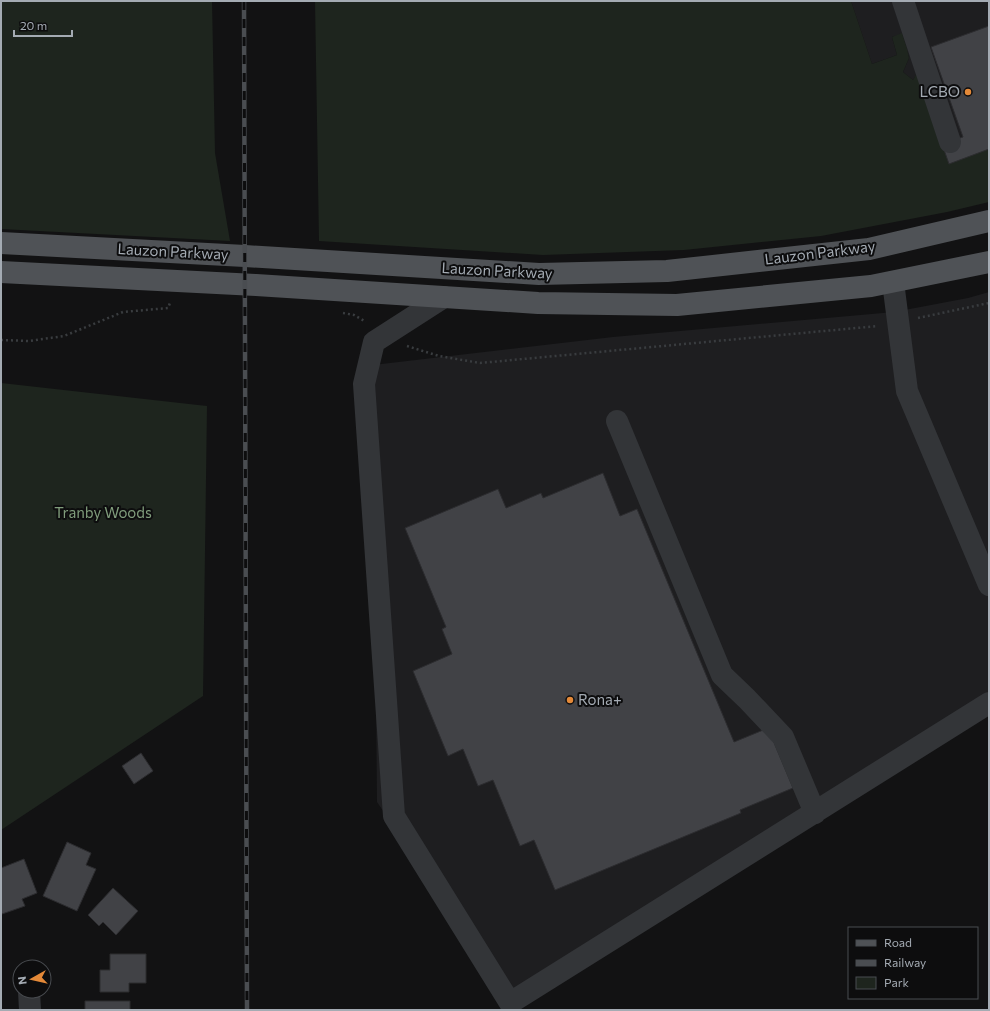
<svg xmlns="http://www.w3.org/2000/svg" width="990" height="1011" font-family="Commissioner,sans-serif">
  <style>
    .built { fill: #1e1e20 }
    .green { fill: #1e251e }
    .building { fill: #414246; stroke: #2c2c2f }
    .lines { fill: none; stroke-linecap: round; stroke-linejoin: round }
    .path { stroke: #393c3f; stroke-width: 2.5; stroke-dasharray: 2 3; stroke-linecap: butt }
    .minor { stroke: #333538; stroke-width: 22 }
    .major { stroke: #4f5256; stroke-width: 22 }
    .rail-casing { stroke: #4a4d51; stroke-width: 4.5 }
    .rail { stroke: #0d0d0e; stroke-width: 3; stroke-dasharray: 9; stroke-linecap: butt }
    .poi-dot { fill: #e48938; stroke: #0d0d0e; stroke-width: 1.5 }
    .labels { text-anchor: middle; stroke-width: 4; stroke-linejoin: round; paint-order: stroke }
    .poi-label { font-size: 15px; fill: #a4abb3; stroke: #0d0d0e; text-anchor: end }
    .street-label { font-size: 15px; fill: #a4abb3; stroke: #0d0d0e }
    .park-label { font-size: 15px; fill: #809d7c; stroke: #0d0d0e }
  </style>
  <rect width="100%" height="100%" fill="#121213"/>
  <path class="built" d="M851,1H989V149L949,164L917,74L913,80L903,72L909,58L902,34L892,37L897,55L872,64Z
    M989,292V711L519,1009L377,802L373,365L613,337L894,312L968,298Z"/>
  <path class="green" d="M1,1H212L215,153L230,241L1,229Z
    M315,1H851L872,64L897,55L892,37L902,33L907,49L909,58L903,72L913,80L917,73L949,163L989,149V202L947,212L821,236L684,250L543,255L319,241Z
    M1,383L207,406L203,696L1,830Z"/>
  <path class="building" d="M989,26V149L949,164L942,144L963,137L931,47Z
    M603,473L620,516L637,509L734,742L768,728L793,788L740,810L741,813L555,890L534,840L520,846L493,780L478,786L463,749L448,756L413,671L452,654L442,629L446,627L405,528L498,489L506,508L541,493L543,498Z
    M141,753L153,771L134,784L122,766Z
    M67,842L91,853L86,865L96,869L77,911L43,896Z
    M24,859L37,893L22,899L25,906L2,914L1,911V868Z
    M113,888L138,911L116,935L103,922L99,926L88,915Z
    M110,954H146V983H129V992H100V970H110Z
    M85,1001H130V1010H85Z"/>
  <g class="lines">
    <path class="path" d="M343,313L354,315L366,322
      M918,318L989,303
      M1,340L29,341L64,336L123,312L168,308L170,303H172
      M407,346L439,356L480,363L878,326"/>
    <path class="minor" d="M903,1L950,142
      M893,282L907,391L989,585
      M444,297L374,342L364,384L394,816L510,1003L989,703
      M617,421L722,675L747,699L783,737L815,813
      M29,991L30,1010"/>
    <path class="major" d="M1,243L245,256L539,274L667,271L869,249L989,221
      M1,272L256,285L538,303L677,305L871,286L989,262"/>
    <g class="rail-casing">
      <path id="rail" d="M244,1L247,1010"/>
    </g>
    <use href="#rail" class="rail"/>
  </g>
  <g class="poi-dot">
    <circle cx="968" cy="92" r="4"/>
    <circle cx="570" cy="700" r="4"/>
  </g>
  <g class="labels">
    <g class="poi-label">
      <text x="960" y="97">LCBO</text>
      <text x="578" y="705" text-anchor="start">Rona+</text>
    </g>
    <g class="street-label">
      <text transform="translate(173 252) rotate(3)" y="5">Lauzon Parkway</text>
      <text transform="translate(820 253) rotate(-7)" y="5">Lauzon Parkway</text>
      <text transform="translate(497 271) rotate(3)" y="5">Lauzon Parkway</text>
    </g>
    <g class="park-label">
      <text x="103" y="518">Tranby Woods</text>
    </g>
  </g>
  <rect width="990" height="1011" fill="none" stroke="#a4abb3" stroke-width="4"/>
  <rect x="848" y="927" width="130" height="72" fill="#0d0d0e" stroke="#494c50"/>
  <rect x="856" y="940" width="20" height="6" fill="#4f5256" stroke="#494c50"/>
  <text x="884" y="947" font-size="12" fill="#a4abb3">Road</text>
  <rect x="856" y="960" width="20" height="6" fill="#4a4d51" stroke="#494c50"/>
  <text x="884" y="967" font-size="12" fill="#a4abb3">Railway</text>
  <rect x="856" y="977" width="20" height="12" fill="#1e251e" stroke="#494c50"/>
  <text x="884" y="987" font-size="12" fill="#a4abb3">Park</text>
  <g transform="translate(32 979) rotate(262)"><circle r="19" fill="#0d0d0e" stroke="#494c50"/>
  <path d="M0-3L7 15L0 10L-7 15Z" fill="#e48938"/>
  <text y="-6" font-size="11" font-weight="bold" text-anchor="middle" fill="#a4abb3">N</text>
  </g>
  <path d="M14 30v6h58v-6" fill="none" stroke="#a4abb3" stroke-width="2"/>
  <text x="20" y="30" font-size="12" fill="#a4abb3" stroke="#0d0d0e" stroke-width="3" paint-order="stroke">20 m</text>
</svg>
